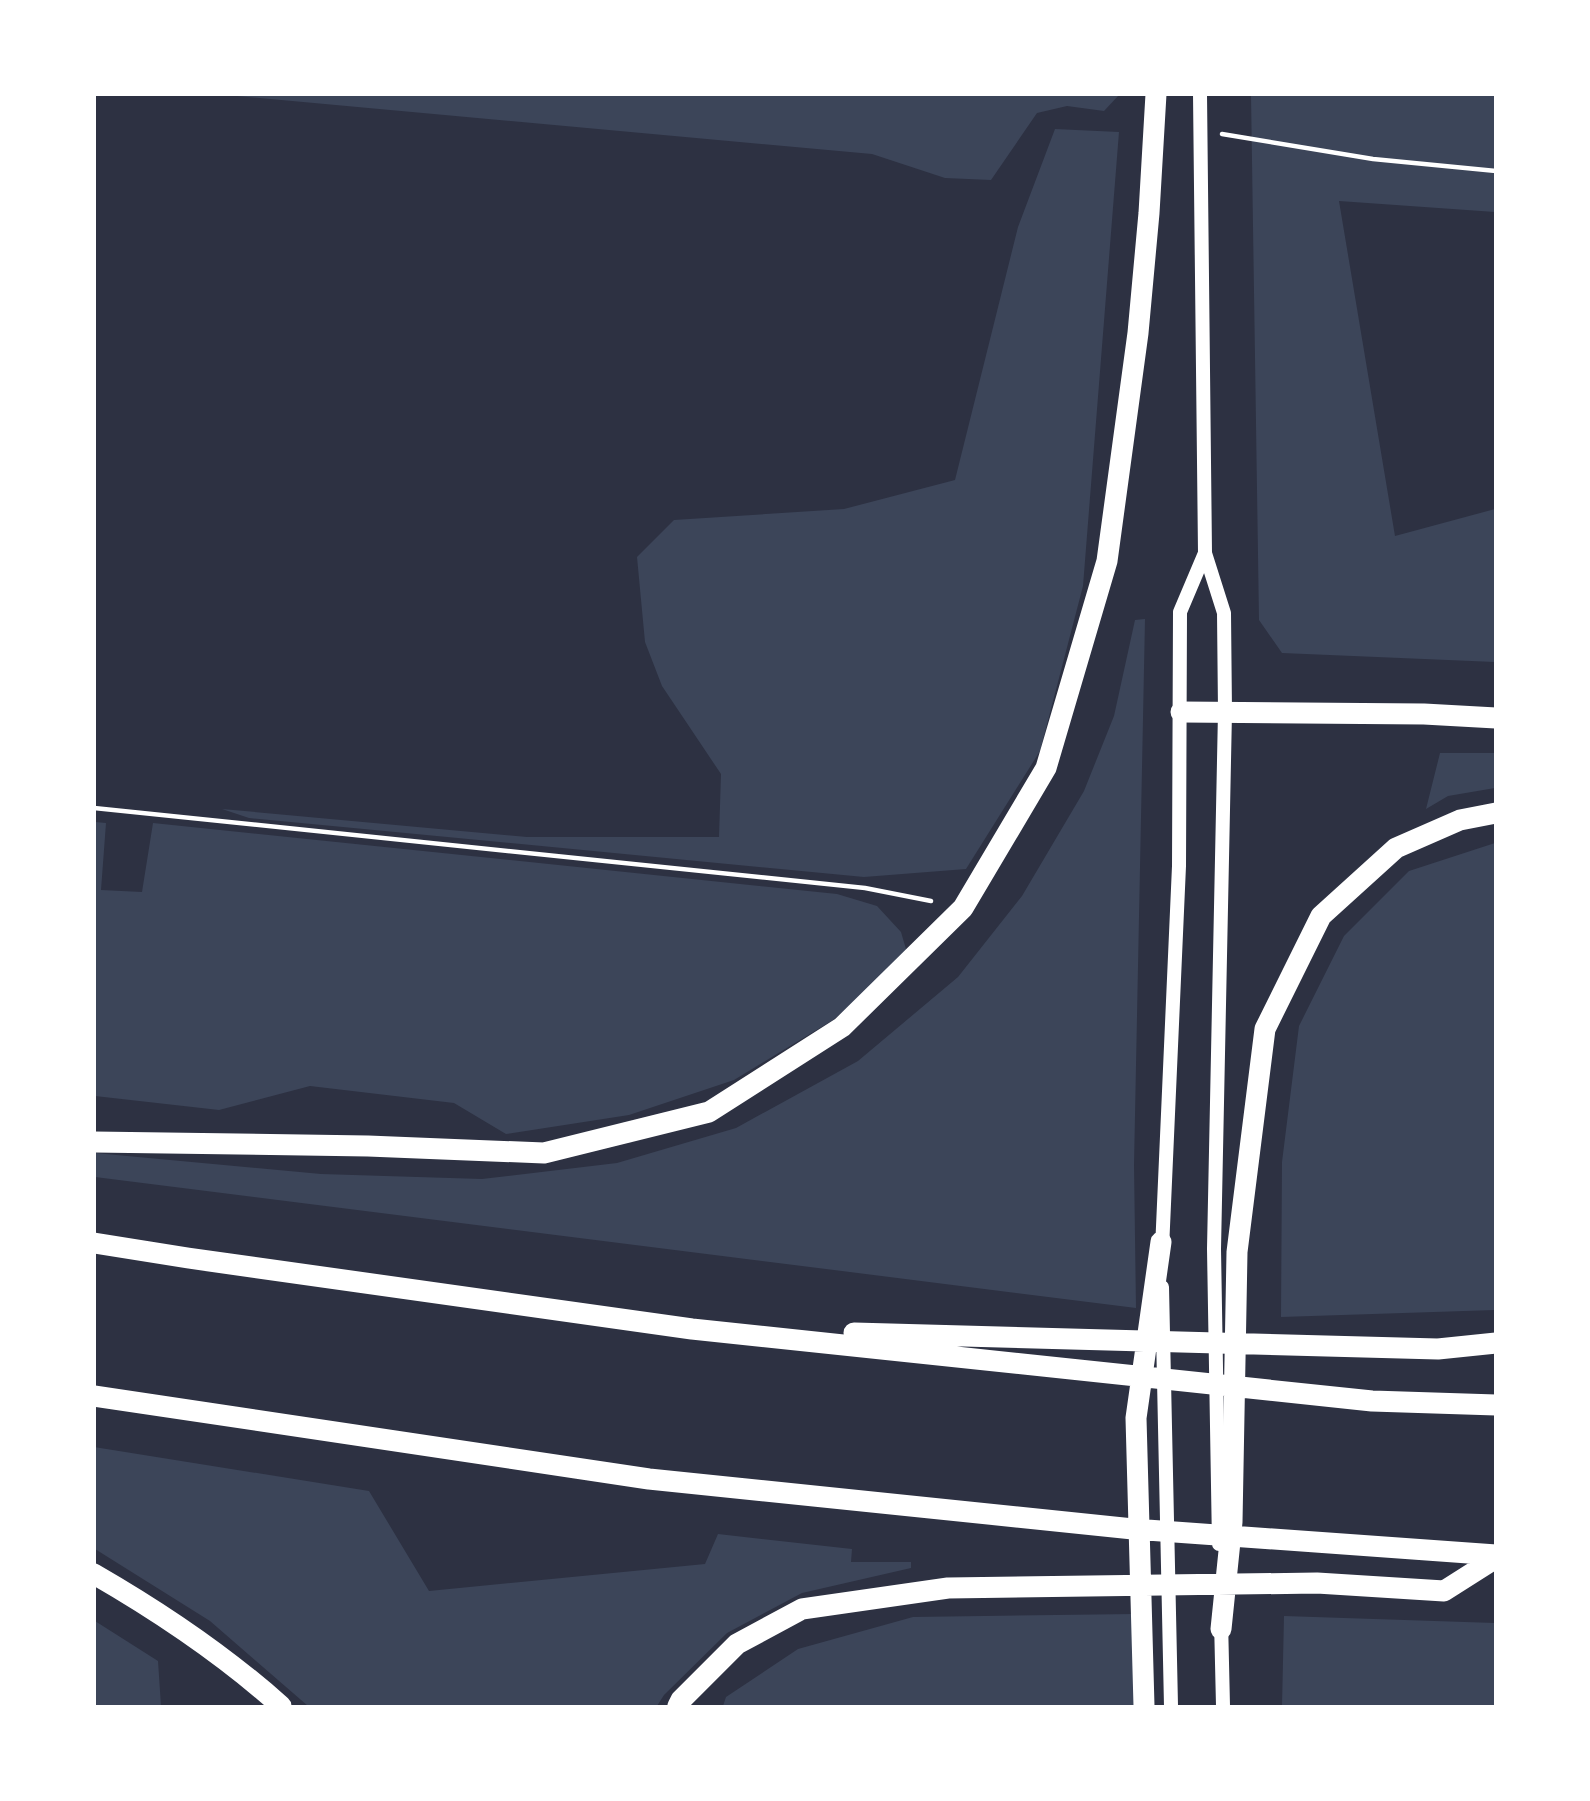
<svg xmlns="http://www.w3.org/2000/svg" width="1590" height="1801" font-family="'PT Sans Narrow',sans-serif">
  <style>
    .green { fill: #3c4559 }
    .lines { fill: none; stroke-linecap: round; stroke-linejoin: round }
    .path { stroke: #fff; stroke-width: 4.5 }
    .secondary { stroke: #fff; stroke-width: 14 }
    .motorway { stroke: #fff; stroke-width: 21 }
  </style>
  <rect width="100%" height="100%" fill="#2d3142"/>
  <path class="green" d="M226,95H1119L1104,111L1067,106L1037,113L991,180L945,178L872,154Z
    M1251,95H1495V212L1339,201L1395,536L1495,509V662L1282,653L1259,620Z
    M1055,129L1119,132L1083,586L1040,751L966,869L864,877L249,818L222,809L527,837H719L721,774L662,686L645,642L637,557L674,520L844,509L955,480L1018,227Z
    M1145,619L1134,1165L1136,1308L95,1177V1153L321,1174L482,1179L617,1163L736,1128L858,1061L958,977L1022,896L1084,791L1114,716L1135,620Z
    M1440,753H1495V788L1448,796L1426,809Z
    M95,822L106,823L101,890L142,892L153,823L837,894L877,906L901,932L908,956L833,1020L734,1080L629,1115L506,1134L454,1103L310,1086L219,1110L95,1096Z
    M1495,843V1310L1281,1317L1282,1162L1299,1026L1344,936L1409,871Z
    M94,1447L369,1491L429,1591L705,1564L718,1534L852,1549L851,1562H911V1568L802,1593L727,1633L664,1695L657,1706H308L210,1621L95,1549Z
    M1135,1614L1134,1706H723L726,1697L798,1649L913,1617Z
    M1284,1616L1495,1623V1706H1282Z
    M95,1621L158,1661L161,1706H95Z"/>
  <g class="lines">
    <path class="path" d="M1222,134L1373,159L1496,171
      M94,808L865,888L931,901"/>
    <path class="secondary" d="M1200,94L1205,553L1224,613L1225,712L1214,1249L1219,1544
      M1162,1249L1179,866L1180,612L1205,553
      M1162,1287L1171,1706
      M1221,1620L1223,1706"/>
    <path class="motorway" d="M1181,712L1424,714L1496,718
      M94,1142L368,1146L544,1153L709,1112L842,1027L963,908L1046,768L1107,561L1138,333L1149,213L1156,94
      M94,1243L188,1258L692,1329L1372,1401L1496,1405
      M854,1333L1438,1349L1496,1343
      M94,1396L649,1479L1133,1529L1496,1555
      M94,1574C160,1612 225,1656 281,1706
      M1221,1629L1232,1522L1237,1252L1265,1029L1321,916L1396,848L1460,820L1496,813
      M678,1706L681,1700L737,1644L802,1609L948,1588L1317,1583L1444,1591L1496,1558
      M1144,1706L1136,1418L1161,1242"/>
  </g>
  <rect width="1590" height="1801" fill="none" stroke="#ffffff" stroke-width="192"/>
</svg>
